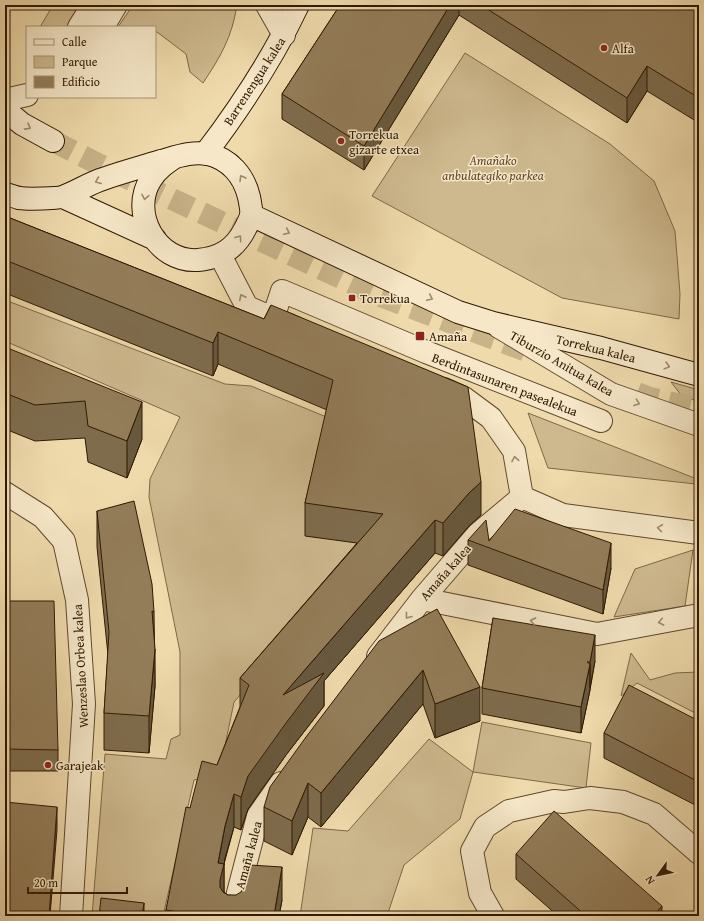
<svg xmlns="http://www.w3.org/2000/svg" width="704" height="921" font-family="'Gentium Book Plus',serif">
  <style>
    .green { fill: #ceb98e; stroke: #7e6848 }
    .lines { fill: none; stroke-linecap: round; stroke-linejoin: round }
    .secondary-tunnel { stroke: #c9b389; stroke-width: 22; stroke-dasharray: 22 11; stroke-linecap: butt }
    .street-casing { stroke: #5f482c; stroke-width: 24 }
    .secondary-casing { stroke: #2f1801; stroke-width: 24 }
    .street { stroke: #f5e7c8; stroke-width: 22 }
    .secondary { stroke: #f5e7c8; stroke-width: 22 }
    .wall { fill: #7e6c4d; stroke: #2f1801 }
    .shaded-wall { fill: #67583e; stroke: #2f1801 }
    .building { fill: #937d59; stroke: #2f1801 }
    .oneway { stroke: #9c8a6e }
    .poi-dot { fill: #8f2418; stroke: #f5e7c8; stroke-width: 1.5 }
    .labels { text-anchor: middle; stroke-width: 3; stroke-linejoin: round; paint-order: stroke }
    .poi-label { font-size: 13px; fill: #2f1801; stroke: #f5e7c8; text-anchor: start }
    .street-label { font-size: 13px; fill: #2f1801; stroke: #f5e7c8 }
    .park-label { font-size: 13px; font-style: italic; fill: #5f482b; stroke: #f5e7c8 }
  </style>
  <rect width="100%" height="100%" fill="#efdaab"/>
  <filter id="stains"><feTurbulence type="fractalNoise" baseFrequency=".005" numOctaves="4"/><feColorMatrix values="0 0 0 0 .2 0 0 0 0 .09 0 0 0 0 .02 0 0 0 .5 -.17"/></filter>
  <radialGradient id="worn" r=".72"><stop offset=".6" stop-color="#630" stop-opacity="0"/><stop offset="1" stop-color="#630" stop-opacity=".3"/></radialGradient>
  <path class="green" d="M53,5H84L71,27H40Z
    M133,5H237C232,37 221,56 203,83L190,72L186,54L157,32H155V27H118Z
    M465,53L610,144L654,181L675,231L680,294L679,319L562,298L372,196Z
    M5,300L225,384L251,386L419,455L422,484L234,702L219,775L194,780L163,916H92L105,754L166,759L171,739L180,735V652L149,497L150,479L180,417L5,341Z
    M671,382L699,390V402L681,395Z
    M528,413L697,479L696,484L548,468Z
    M693,550L685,606L614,617L635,569Z
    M631,653L650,680L675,673L699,672V715L637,683L621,696Z
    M482,722L591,743L586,788L473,772L460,819L404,865L387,916H300L313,828L348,831L429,739L473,772Z"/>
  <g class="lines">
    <path class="secondary-tunnel" d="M53,141L110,170L375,294L532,353
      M637,393L650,398L699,409"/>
    <g class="street-casing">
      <path id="street" d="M88,5L91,8L108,16
        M267,5L284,35
        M79,27L91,8
        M103,27L116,5
        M5,100L27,95
        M220,255L247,307L294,327
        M273,318L282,291L426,352L601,421
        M499,327L611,394L699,425
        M444,389L464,398L491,418L514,451L522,497
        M5,493L43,517L64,541L77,600L84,704L71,916
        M522,497L563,515L699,533
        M422,599L597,634L699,615
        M378,656L422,599L478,534L522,497
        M232,916L258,816L281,783
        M493,916L480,893L472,851L485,827L509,811L554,801L564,802L590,798L623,802L654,814L699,853"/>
    </g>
    <g class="secondary-casing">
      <path id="secondary" d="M5,110L22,124L53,141
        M205,154C240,108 273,58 298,5
        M5,194C10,195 15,197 19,198C26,199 59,199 65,196C78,191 90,183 103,179C122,172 142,167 161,161C176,157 192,151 208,154C230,159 244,176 249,197C250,203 252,210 251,215C250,220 247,225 245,229C235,249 220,258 198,260C157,263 129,213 151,179C157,169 166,163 175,157
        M63,197L155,239
        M251,215L458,312L493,323L601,348L699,375"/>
    </g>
    <use href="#street" class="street"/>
    <use href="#secondary" class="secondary"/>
  </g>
  <path class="wall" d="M340,5H699V123L647,91L627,123L459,15L364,170L282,119V94Z
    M5,216L264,319L271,305L481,515L469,526L443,556L435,553L324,681V706L286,755L248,809L241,830L234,827L224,864V892L228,895L282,900L279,916H166V910L190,808L217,765L240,707V678L357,543L305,536V503L327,410L218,364L213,376L5,293Z
    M5,347L142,439L127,478L88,462L85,438L35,441L5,429Z
    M97,511L154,612L155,686L149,753L104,750V713L108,655L97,547Z
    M468,540L489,541L611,568L603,614L468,565Z
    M5,601L58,750V771H5Z
    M437,609L480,721L435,738L423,704L321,827L308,817L292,855L264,841V807Z
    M493,618L595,661L590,690L581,733L482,714V688Z
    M699,721V807L604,758V733Z
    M516,854L662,916H558L516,879Z"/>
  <path class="shaded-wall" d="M450,5H459V15L364,170V146Z
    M647,66V91L627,123V98Z
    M218,332V364L213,376V343Z
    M142,402V439L127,478V441Z
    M481,482V515L469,526L443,556V523L469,493Z
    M435,520V553L324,681V706L286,755L248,809L241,830V797L248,776L283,695Z
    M611,543V568L603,614V590Z
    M595,635V661L590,688V662Z
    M155,649V686L149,753V716Z
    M590,664V690L581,733V707Z
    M423,670V704L321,827V793Z
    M480,687V721L435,738V704Z
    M308,783V817L292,855V821Z
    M234,794V827L225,858L224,865V864V896L220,913L218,863L225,826Z
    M57,807V830L50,916H49Z
    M282,867V900L279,916H274Z
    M144,903V916H142Z
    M662,906V916H653Z"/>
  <path class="building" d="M340,5H450L364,146L282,94Z
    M481,5H699V98L647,66L627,98Z
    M5,216L264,319L271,305L468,387L481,482L469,493L443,523L435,520L283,695L324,673L286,723L248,776L241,797L234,794L225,826L218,863L224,864L220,880V887L223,892L228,895H236L241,892L244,887L250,865L282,867L274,916H200L166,910L186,807L190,808L202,761L217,765L249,685L240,678L383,514L305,503L333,380L218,332L213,343L5,260Z
    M5,347L142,402L127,441L88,426L85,401L35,405L5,393Z
    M134,501L152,584L154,612L152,611L155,649L149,716L104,713L109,632L97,511Z
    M515,509L611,543L603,590L468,540L486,520L489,541Z
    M5,601H54L58,750L5,749Z
    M437,609L480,687L435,704L423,670L321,793L308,783L292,821L264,807L270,787L306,737L379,641Z
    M493,618L595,635L590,662H587L590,664L581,707L482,688Z
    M629,685L699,721V782L604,733Z
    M5,802L57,807L49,916H5Z
    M554,811L662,906L653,916H586L516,854Z
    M101,898L144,903L142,916H99Z"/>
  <defs><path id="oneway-chevron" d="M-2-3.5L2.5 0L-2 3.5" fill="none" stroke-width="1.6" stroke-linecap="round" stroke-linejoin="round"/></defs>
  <g class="oneway">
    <use href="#oneway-chevron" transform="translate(28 127) rotate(28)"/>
    <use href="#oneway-chevron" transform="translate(242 178) rotate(-121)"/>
    <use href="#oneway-chevron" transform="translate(98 181) rotate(157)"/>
    <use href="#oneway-chevron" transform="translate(145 197) rotate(100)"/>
    <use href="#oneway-chevron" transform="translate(287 232) rotate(25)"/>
    <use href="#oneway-chevron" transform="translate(239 238) rotate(-54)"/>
    <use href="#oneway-chevron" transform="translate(242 297) rotate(-117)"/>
    <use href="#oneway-chevron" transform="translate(430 298) rotate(25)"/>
    <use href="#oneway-chevron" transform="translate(667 366) rotate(15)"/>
    <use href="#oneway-chevron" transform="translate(637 403) rotate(20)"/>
    <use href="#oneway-chevron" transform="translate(515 459) rotate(-100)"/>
    <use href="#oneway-chevron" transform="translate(660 528) rotate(-172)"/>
    <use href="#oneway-chevron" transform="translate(408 616) rotate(128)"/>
    <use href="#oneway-chevron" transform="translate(533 621) rotate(-169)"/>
    <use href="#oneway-chevron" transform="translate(661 622) rotate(169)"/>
  </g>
  <g class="poi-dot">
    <circle cx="604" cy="48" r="4"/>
    <circle cx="341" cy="141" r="4"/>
    <rect x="348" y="294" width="8" height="8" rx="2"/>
    <rect x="415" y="331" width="10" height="10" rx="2"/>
    <circle cx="48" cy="765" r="4"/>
  </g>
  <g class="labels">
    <g class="poi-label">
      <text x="612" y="53">Alfa</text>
      <text x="349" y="139">Torrekua<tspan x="349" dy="15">gizarte etxea</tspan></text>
      <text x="360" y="303">Torrekua</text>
      <text x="429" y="341">Amaña</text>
      <text x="56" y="770">Garajeak</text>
    </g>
    <g class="street-label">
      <text transform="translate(254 81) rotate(-57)" y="5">Barrenengua kalea</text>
      <text transform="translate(596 348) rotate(14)" y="5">Torrekua kalea</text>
      <text transform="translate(562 363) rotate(30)" y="5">Tiburzio Anitua kalea</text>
      <text transform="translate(505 384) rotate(21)" y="5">Berdintasunaren pasealekua</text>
      <text transform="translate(445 572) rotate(-49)" y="5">Amaña kalea</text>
      <text transform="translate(80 666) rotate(-93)" y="5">Wenzeslao Orbea kalea</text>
      <text transform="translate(248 855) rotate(-75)" y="5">Amaña kalea</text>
    </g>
    <g class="park-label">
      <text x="493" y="165">Amañako<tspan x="493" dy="15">anbulategiko parkea</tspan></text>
    </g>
  </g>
  <rect width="704" height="921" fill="none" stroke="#efdaab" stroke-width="20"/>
  <rect x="6" y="6" width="692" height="909" fill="none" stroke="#2f1801" stroke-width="2"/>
  <rect x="10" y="10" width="684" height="901" fill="none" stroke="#2f1801"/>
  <rect x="26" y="26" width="130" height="72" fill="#f5e7c8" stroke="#a69478"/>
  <rect x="34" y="39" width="20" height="6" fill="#f5e7c8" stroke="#a69478"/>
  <text x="62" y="46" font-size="12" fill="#2f1801">Calle</text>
  <rect x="34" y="56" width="20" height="12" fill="#ceb98e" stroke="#a69478"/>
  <text x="62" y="66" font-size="12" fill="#2f1801">Parque</text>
  <rect x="34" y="76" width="20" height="12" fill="#937d59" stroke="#a69478"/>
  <text x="62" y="86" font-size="12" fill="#2f1801">Edificio</text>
  <g transform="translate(658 875) rotate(237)" stroke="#f5e7c8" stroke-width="3" paint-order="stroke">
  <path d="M0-3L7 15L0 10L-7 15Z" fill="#2f1801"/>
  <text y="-6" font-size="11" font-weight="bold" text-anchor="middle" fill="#2f1801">N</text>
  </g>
  <path d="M28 887v6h99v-6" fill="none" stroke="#2f1801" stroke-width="2"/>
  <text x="34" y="887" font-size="12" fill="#2f1801" stroke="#f5e7c8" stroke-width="3" paint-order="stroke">20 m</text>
  <rect width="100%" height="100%" filter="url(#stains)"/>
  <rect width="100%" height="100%" fill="url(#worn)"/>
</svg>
